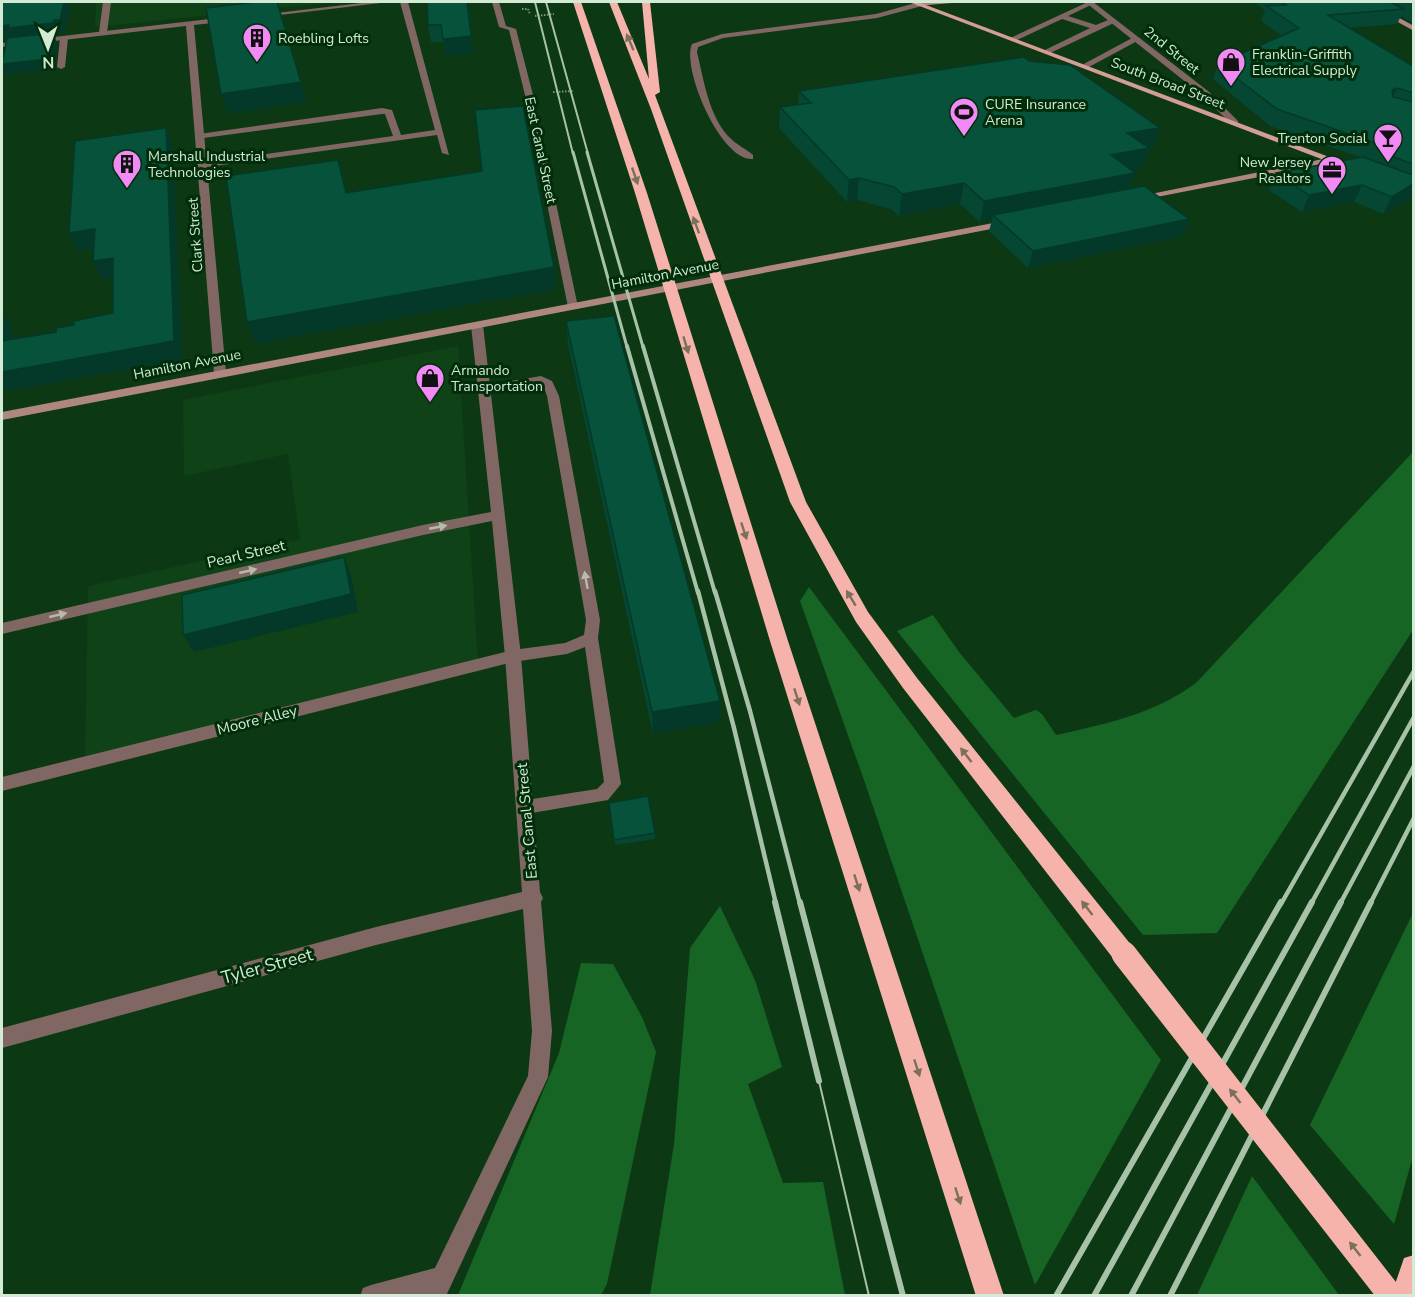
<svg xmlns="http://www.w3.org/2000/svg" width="1415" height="1297" font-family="'Nunito Sans',sans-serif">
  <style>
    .built { fill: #104218 }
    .green { fill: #166525 }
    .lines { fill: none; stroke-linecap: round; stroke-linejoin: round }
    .path { stroke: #77977b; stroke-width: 2; stroke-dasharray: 1.5 1.5; stroke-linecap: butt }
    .lane { fill: #816763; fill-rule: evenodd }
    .street { fill: #816763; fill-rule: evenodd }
    .secondary { fill: #b08681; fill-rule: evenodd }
    .primary { fill: #d49e97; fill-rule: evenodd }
    .highway { fill: #f5b3ac; fill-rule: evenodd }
    .tram { stroke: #a7c2a9; stroke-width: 2 }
    .rail-far4 { stroke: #a7c2a9; stroke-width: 2 }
    .rail-far3 { stroke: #a7c2a9; stroke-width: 3 }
    .rail-far2 { stroke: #a7c2a9; stroke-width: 4 }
    .rail-far1 { stroke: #a7c2a9; stroke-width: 4.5 }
    .rail { stroke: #a7c2a9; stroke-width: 6 }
    .highway-bridge { stroke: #f5b3ac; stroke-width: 25 }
    .wall { fill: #054733 }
    .shaded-wall { fill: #043929 }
    .building { fill: #06523b; stroke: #043929; stroke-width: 1.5 }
    .oneway { fill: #7b705b }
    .oneway2 { fill: #b6bcac }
    .labels { text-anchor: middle; stroke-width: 6; stroke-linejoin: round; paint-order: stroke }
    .far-poi-label { font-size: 14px; fill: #d3ead4; stroke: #012e0a; text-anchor: start }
    .far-street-label { font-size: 14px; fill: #d3ead4; stroke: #012e0a }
    .street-label { font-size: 15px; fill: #d3ead4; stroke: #012e0a }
    .near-street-label { font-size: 18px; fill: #d3ead4; stroke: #012e0a }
  </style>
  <rect width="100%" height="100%" fill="#0d3814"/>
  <path class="built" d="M96,2H336L95,27Z
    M458,346L478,664L85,759L88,586L300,539L288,454L184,476L183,400Z"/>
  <path class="green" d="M1413,452V630L1217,933L1143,935L897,631L933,615L959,652L1014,718L1036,710L1042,714L1056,735C1106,724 1154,714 1196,683Z
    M809,587L1161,1060L1035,1285L864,780L800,601Z
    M720,906L755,980L782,1067L748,1084L783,1183L823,1182L845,1295H650L674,1144L690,948Z
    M1413,913V1156L1394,1224L1310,1125Z
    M581,963L613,964L642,1017L656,1052L607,1284L601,1295H458L559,1053Z
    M1252,1176L1339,1295H1197Z"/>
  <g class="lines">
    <path class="path" d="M522,9H528L530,14
      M535,16L554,14
      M553,92L573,91"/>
    <path class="lane" d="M103,2H111L107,33L103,35L99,33Z
      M400,2H408L449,155L442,153L437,135L200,168L198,166L203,163L393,136L385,114H382L196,139V135L199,134L382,108L392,110L401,135L435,130Z
      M492,2H499L506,26L516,29L533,95L578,307L577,309L568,307L525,95L509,30L499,27Z
      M919,2L922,6L877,18L723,38L698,47L697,52C704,81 709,117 730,138C737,145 746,149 753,155V159C721,162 681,68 692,44L722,34L876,14Z
      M1088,2L1095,3L1068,16L1096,25L1113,18L1116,22L1048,54L1045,50L1090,28L1062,19L1015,41L1008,39Z
      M64,36L68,38L65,67L61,69L57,67L60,38Z
      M1134,37L1141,39L1087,68L1080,66Z
      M541,376L552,381L559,396L600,620L598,638L621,784L608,800L526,814L520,812L518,807L520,802L526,800L597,789L604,782L585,647L567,654L513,662L2,791V777L513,650L565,643L584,635L586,620L547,396L543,385L486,393L480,389L486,385Z"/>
    <path class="street" d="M370,2H389L263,17L259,15Z
      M1085,2H1093L1208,91L1238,121V125H1232L1202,95Z
      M227,17L230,21L194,25L226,373L220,376L214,373L186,26L2,47V43Z
      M477,322L483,325L521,656L540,892L543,898L541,902L552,1031L548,1077L446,1296H360L363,1288L371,1285L435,1268L528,1076L532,1031L523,909L376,945L2,1048V1028L376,927L522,892L505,656L492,521L423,535L2,634V623L423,525L491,512L471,325Z"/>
    <path class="secondary" d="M919,2H964L916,6Z
      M1362,2H1370L1414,26V31Z
      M1333,157L1338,160L1336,162L1136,201L1131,198Z
      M1009,220L1014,223L1012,225L2,420V412Z"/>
    <path class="primary" d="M909,2H918L1361,169L1353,171Z"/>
    <path class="highway" d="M573,2H581L647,193L788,641L1004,1296H976L770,641L635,193Z
      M609,2H617L649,79L642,2H650L660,92L655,95L806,502L868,612L917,678L1132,946L1135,954L1132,962L1124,965L1116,962L903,688L856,622L790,502L651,109Z
      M1414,1255V1296H1391L1404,1258Z"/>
    <path class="tram" d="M819,1081L869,1296"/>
    <path class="rail-far4" d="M535,2L573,154
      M546,2L588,154"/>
    <path class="rail-far3" d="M573,152L627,347
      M587,152L643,347"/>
    <path class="rail-far2" d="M627,346L698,593
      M643,346L715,593"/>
    <path class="rail-far1" d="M698,591L734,728L776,904
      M715,591L750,711L800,904
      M1281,904L1414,671
      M1311,904L1414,717
      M1340,904L1414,766
      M1370,904L1414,818"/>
    <path class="rail" d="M775,902L819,1081
      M800,902L903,1296
      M1056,1296L1281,902
      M1094,1296L1312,902
      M1131,1296L1341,902
      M1170,1296L1371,902"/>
    <path class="highway-bridge" d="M1124,954L1391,1296"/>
  </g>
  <path class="wall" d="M427,2H469L473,53L446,56L443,42H431L428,25Z
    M1253,2H1413V23L1401,16L1397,24L1349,28L1411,65H1413V196L1383,214L1354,202L1302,212L1269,190L1276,173L1360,157L1270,126L1213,79L1218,64L1282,36L1261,21L1265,10Z
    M1029,61L1160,128L1153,149L1148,150L1142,169L1133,171L1135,173L1130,189L1189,219L1183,236L1028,268L989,231L992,220L980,222L960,204L899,216L891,209L857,200L847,202L779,128L780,107L798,105L799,91Z
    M566,321L720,701L719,722L653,734L568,344Z
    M609,803L655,833V839L615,845Z"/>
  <path class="shaded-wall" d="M64,2H71L65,31L59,32L58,34L54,35L57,43L53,69L6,75L2,64L14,39L12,37L2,38V26L54,20Z
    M467,2H469L473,53L446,56L443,39Z
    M301,82L307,102L228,114L221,94Z
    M1397,88L1390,104L1392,90Z
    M166,128L173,145L182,360L2,392V372L174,341Z
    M1160,128L1153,149L1148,150L1142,169L1105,176L1111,155L1127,133Z
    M1135,173L1128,194L993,215L992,220L980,222L984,201Z
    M859,178L857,200L847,202L849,180Z
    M964,183L960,204L899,216L902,194Z
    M1413,184V196L1383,214L1392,197Z
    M1362,185L1354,202L1302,212L1309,195Z
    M1189,219L1183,236L1028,268L1033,251Z
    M95,229L104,247L78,251L69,233Z
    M113,258L121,276L102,279L93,261Z
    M554,267L557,289L256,344L247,322Z
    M2,311L13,330L8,360L2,350Z
    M344,557L351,575L358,612L194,652L183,635Z
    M720,701L719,722L653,734L652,712Z"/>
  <path class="building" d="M2,2H64L60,20H54L53,23L8,28L9,25L2,26Z
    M256,2H277L301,82L221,94L206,8Z
    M427,2H467L471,36L443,39L441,25H428Z
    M1281,2H1390L1404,9L1328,15L1411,65H1413V93L1397,88L1392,90L1393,97L1413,102V164L1382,153L1395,150L1277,109L1218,64L1299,28L1266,6L1286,5Z
    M53,33L48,59L2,64L7,38Z
    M1024,57L1029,61L1070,65L1160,128L1127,133L1149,148L1111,155L1135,173L984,201L964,183L902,194L894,187L859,178L849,180L780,107L811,103L799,91Z
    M523,106L554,267L247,322L226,176L338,160L346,193L482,171L475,110Z
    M166,128L174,341L2,372V341L56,332V328L74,325V321L113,313V258L93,261L95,229L69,233L75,141Z
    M1363,157L1413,175V184L1392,197L1362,185L1309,195L1276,173Z
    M1144,186L1189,219L1033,251L993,215Z
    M614,316L720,701L652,712L566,321Z
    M344,557L351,594L183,635L182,595Z
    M648,796L655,833L614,840L609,803Z"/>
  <defs><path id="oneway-solid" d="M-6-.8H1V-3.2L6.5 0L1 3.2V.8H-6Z" transform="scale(1.5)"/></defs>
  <g class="oneway">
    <use href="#oneway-solid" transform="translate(630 42) rotate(-113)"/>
    <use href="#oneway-solid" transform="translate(635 176) rotate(71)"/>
    <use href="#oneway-solid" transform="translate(696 225) rotate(-110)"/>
    <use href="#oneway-solid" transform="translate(686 345) rotate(73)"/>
    <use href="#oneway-solid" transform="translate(744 531) rotate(72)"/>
    <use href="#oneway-solid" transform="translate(851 598) rotate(-121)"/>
    <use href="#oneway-solid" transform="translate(797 697) rotate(72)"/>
    <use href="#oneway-solid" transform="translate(966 755) rotate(-128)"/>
    <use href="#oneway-solid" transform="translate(857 883) rotate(72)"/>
    <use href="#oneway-solid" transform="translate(1087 908) rotate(-128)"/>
    <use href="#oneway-solid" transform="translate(917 1068) rotate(72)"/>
    <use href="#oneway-solid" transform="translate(1235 1096) rotate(-128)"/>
    <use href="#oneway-solid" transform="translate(958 1196) rotate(72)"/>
    <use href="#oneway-solid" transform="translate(1355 1249) rotate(-128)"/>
  </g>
  <g class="oneway2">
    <use href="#oneway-solid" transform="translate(438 527) rotate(-11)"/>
    <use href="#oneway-solid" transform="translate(248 571) rotate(-13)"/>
    <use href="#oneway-solid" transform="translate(586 580) rotate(-100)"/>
    <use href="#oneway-solid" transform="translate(58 615) rotate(-13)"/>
  </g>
  <defs>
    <g id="building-pin" transform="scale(1.5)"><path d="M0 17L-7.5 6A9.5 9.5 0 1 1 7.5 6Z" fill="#f18af4" stroke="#012e0a"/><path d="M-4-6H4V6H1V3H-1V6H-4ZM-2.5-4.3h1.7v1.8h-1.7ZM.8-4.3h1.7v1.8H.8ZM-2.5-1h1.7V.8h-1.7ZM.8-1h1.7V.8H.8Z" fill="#111"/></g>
    <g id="shop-pin" transform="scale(1.5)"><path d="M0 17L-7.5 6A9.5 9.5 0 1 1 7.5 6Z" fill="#f18af4" stroke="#012e0a"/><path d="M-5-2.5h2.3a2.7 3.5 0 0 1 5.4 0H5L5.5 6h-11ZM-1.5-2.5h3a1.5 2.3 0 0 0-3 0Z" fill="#111"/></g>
    <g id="stadium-pin" transform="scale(1.5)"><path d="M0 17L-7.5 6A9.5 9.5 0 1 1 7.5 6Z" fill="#f18af4" stroke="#012e0a"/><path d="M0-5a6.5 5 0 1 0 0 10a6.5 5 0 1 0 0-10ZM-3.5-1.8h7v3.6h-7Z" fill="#111"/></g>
    <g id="bar-pin" transform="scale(1.5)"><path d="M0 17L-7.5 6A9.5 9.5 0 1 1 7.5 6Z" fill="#f18af4" stroke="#012e0a"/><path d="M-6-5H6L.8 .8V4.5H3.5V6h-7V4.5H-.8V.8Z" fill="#111"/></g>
    <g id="office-pin" transform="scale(1.5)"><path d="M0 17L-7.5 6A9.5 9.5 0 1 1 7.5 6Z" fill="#f18af4" stroke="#012e0a"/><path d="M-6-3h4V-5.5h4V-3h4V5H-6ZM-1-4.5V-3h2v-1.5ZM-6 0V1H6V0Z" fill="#111"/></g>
  </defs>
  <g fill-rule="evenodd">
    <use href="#building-pin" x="257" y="38"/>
    <use href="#shop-pin" x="1231" y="62"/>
    <use href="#stadium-pin" x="964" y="112"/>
    <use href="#bar-pin" x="1388" y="138"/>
    <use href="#building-pin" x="127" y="164"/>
    <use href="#office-pin" x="1332" y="170"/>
    <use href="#shop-pin" x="430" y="378"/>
  </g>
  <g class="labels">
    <g class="far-poi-label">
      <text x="278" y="43">Roebling Lofts</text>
      <text x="1252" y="59">Franklin-Griffith<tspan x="1252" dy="16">Electrical Supply</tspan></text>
      <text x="985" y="109">CURE Insurance<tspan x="985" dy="16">Arena</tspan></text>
      <text x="1367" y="143" text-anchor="end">Trenton Social</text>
      <text x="148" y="161">Marshall Industrial<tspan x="148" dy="16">Technologies</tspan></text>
      <text x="1311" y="167" text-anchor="end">New Jersey<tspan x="1311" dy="16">Realtors</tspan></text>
      <text x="451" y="375">Armando<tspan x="451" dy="16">Transportation</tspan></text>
    </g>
    <g class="far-street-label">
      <text transform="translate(1172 50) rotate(39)" y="5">2nd Street</text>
      <text transform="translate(1168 83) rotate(21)" y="5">South Broad Street</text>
      <text transform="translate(541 150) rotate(78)" y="5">East Canal Street</text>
      <text transform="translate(195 235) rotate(-94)" y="5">Clark Street</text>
      <text transform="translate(665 274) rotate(-11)" y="5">Hamilton Avenue</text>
      <text transform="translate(187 364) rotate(-11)" y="5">Hamilton Avenue</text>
    </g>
    <g class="street-label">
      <text transform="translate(246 554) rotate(-13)" y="5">Pearl Street</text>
      <text transform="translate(257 720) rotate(-14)" y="5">Moore Alley</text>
      <text transform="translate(527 821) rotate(-95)" y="5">East Canal Street</text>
    </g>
    <g class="near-street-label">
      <text transform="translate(267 966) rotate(-15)" y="6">Tyler Street</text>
    </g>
  </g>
  <rect width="1415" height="1297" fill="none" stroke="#d3ead4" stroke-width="6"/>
  <g transform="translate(48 48) rotate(179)" stroke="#012e0a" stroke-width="4.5" paint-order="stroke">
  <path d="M0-4.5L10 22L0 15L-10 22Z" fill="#d3ead4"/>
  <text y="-9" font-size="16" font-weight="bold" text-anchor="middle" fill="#d3ead4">N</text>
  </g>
</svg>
